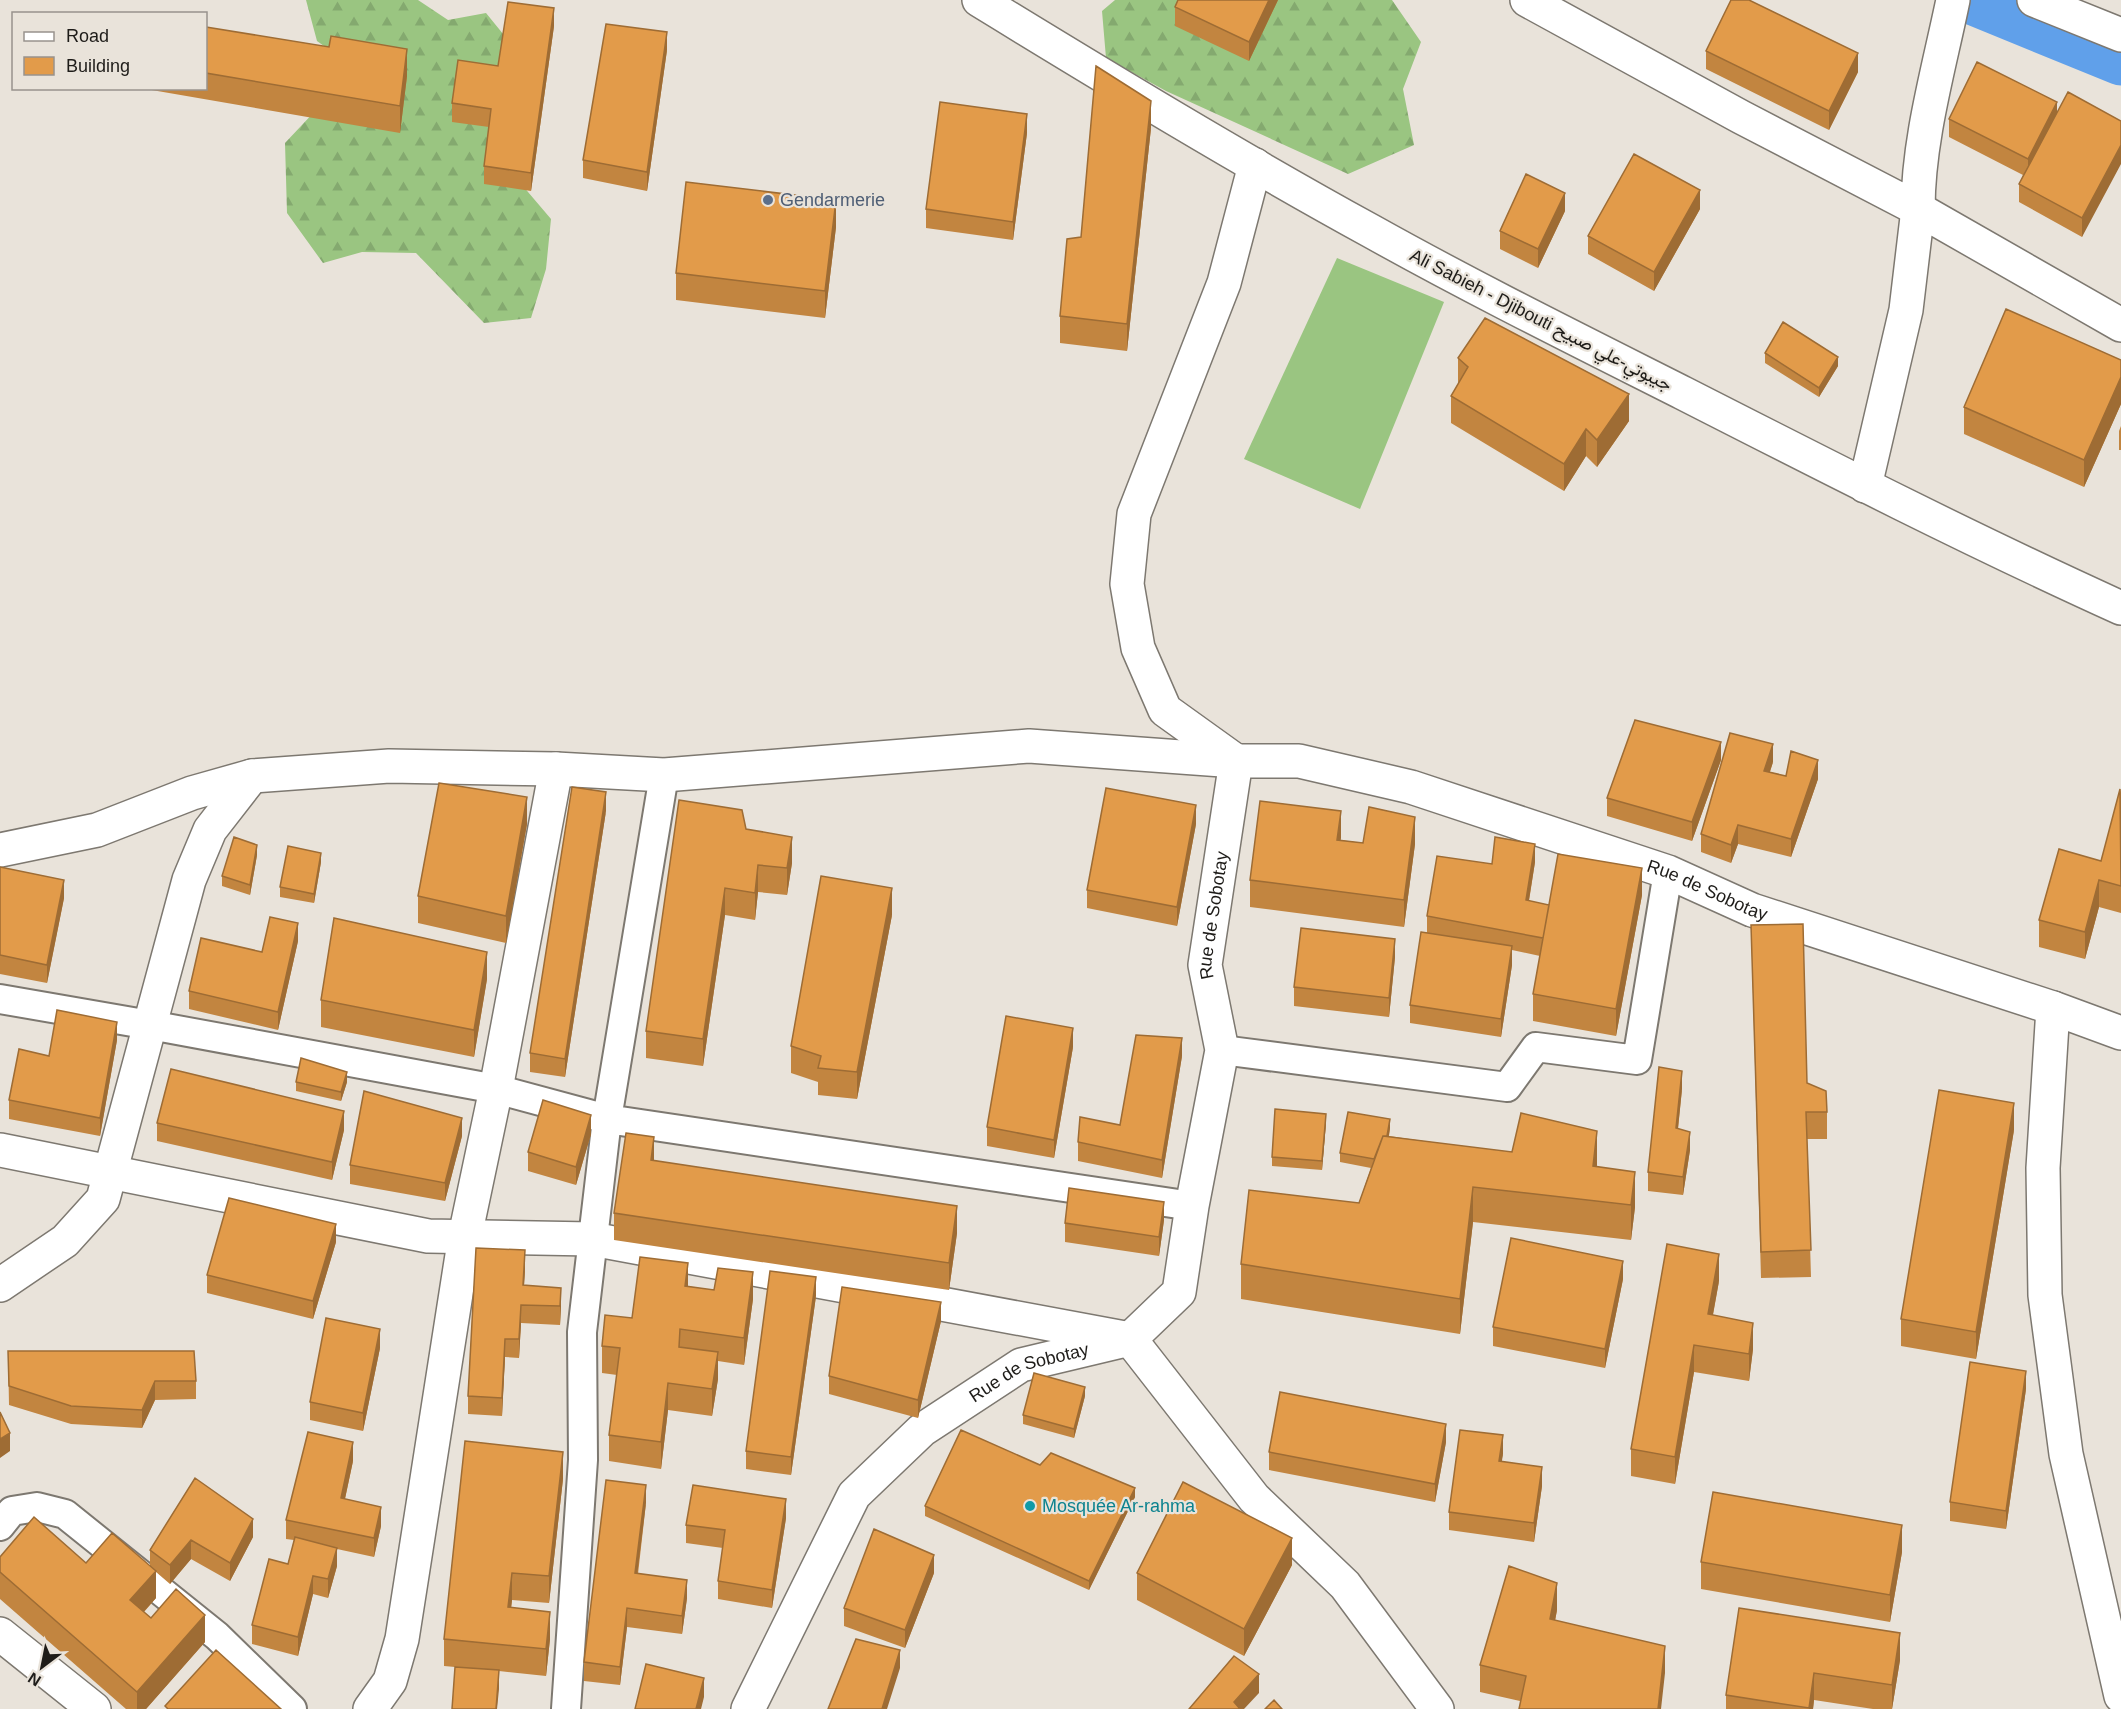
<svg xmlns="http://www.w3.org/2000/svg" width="2121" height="1709" font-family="Helvetica,Vazirmatn,sans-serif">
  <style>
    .forest { fill: url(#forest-firs) }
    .pitch { fill: #9ac581 }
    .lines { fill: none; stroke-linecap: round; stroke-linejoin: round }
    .canal { stroke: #60a0ea; stroke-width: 51 }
    .service-casing { stroke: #7d7870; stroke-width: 32 }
    .minor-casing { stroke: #7d7870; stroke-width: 36 }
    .secondary-casing { stroke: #7d7870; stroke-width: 36 }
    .service { stroke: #fff; stroke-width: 28 }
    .minor { stroke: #fff; stroke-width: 33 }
    .secondary { stroke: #fff; stroke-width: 33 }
    .wall { fill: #c28540 }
    .shaded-wall { fill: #9e6c34 }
    .building { fill: #e29b4a; stroke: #9e6c34; stroke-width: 1.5 }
    .service-dot { fill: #5c6f8a; stroke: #e9e3da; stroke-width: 2 }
    .culture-dot { fill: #0f9aa8; stroke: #e9e3da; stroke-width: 2 }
    .labels { text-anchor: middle; stroke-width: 4.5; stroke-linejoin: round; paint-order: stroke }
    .service-label { font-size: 18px; fill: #4e5e75; stroke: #e9e3da; text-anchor: start }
    .street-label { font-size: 18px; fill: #1e1c19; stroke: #e9e3da }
    .culture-label { font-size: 18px; fill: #0d838f; stroke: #e9e3da; text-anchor: start }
  </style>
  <defs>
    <pattern id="forest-firs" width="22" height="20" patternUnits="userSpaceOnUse" patternTransform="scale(1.5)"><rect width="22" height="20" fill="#9ac581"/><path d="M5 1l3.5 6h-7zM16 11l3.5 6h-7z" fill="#84a96f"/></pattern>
  </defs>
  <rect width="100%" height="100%" fill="#e9e3da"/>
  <path class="forest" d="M306,0H418L448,20L486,13L512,45L500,159L551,219L546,269L531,318L484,323L416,253L362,252L323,263L287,213L285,143L317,109L390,94L317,41Z
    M1115,0H1392L1421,42L1403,89L1414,145L1348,174L1166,91L1106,58L1102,11Z"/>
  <path class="pitch" d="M1337,258L1444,302L1360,509L1244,459Z"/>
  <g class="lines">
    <path class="canal" d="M1974,0L2121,60"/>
    <g class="service-casing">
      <path id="service" d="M0,999L150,1025L496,1089L607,1119L1192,1206
        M1222,1050L1507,1087L1536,1047L1637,1060L1668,872
        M0,1526L12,1511L37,1507L65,1514L217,1636L292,1709
        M566,1709L583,1460L582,1332L607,1119L664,775"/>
    </g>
    <g class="minor-casing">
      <g id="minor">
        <path d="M1527,0L1741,117L1918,209C1918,140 1939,68 1953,0"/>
        <path d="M2034,0L2121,35"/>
        <path d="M1865,486L1906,310L1918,209L2121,325"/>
        <path d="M1236,761L1165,710L1138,648L1127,584L1134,514L1224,283L1255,165"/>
        <path d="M0,850L97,830L192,793L252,776L389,766L556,769L664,775L1029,746L1236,761"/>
        <path d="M2053,1008L2043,1168L2045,1295L2066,1454L2121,1696"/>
        <path d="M0,1150L428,1236L592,1239L1130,1339L1254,1498L1345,1585L1437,1709"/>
        <path d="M0,1285L65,1241L103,1199L189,880L210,830L252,776"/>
        <path d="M0,1634L94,1709"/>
        <path d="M370,1709L390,1681L402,1639L465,1236L496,1089L556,769"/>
        <path id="s1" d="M748,1709L854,1495L922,1430L1021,1365L1130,1339L1179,1292L1192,1206L1222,1050L1205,965L1236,761H1299L1411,787L1668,872L1752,910L2053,1008L2121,1033"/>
      </g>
    </g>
    <g class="secondary-casing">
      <path id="secondary" d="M979,0C1108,79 1238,158 1371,231C1473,288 1578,340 1683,393C1828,467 1973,541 2121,608"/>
    </g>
    <use href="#service" class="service"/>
    <use href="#minor" class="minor"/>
    <use href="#secondary" class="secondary"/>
  </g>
  <path class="wall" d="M1178,0H1278L1249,61L1175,26V7Z
    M554,26L531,191L484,184V166L489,127L452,122V103L498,66Z
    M206,27L407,76L400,133L140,88H206Z
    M667,50L647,191L583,178V160Z
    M1706,51L1858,72L1829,130L1706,69Z
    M2057,114L2121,121L2082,237L2019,202V184L2023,175L1949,137V119Z
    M1151,128L1127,351L1060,343V316Z
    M1027,133L1013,240L926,228V209Z
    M1700,209L1654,291L1588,254V236Z
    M1565,211L1538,268L1500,249V231Z
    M836,227L825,318L676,300V273Z
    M1765,353L1838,366L1819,397L1765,363Z
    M1458,358L1629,421L1597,467L1586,456L1564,491L1451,423V396L1458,385Z
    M2121,360V404L2084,487L1964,434V407Z
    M2121,426V450H2119V431Z
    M1721,760L1692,841L1607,816V798Z
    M1773,762L1770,772L1786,776L1818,779L1791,857L1738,844L1731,863L1701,852V834Z
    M2121,789V913L2099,907L2085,959L2039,947V920L2101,861Z
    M606,811L565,1077L530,1072V1053Z
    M527,824L506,943L418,923V896Z
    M1196,824L1177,926L1087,908V890Z
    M746,829L792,863L787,895L758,892L755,920L725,915L703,1066L646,1058V1031Z
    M1340,840L1363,843L1415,844L1404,927L1250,907V880Z
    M257,855L250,895L222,886V876Z
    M321,862L314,903L280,897V887Z
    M1535,862L1529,901L1549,905L1642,895L1616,1036L1533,1021V994L1540,956L1512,950V965L1501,1037L1410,1023V1005L1427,933V916L1492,864Z
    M0,867L64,898L47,983L0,974Z
    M892,915L857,1099L818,1095V1082L791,1073V1046Z
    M1751,925L1807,1083L1827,1112V1139H1807L1811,1277L1761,1278Z
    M298,941L278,1030L189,1009V991L262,952Z
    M1395,957L1389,1017L1294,1006V987Z
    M487,979L474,1057L321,1027V1000Z
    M117,1040L100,1136L9,1119V1100L49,1056Z
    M1073,1047L1054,1158L987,1146V1127Z
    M1182,1056L1162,1178L1078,1161V1142L1120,1125Z
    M296,1082H347L341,1101L296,1091Z
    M1682,1089L1678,1129L1690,1150L1683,1195L1648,1191V1172Z
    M157,1123L344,1130L332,1180L157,1141Z
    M1326,1123L1322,1170L1272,1166V1157Z
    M1390,1128L1389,1136L1597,1166L1635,1207L1631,1240L1473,1222L1460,1334L1241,1299V1264L1359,1203L1371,1168L1340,1162V1153Z
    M2014,1130L1976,1359L1901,1346V1319Z
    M591,1134L576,1185L528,1171V1152Z
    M462,1136L445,1201L350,1184V1165Z
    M654,1160L957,1233L949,1290L614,1240V1213Z
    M1164,1220L1159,1256L1065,1242V1223Z
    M336,1242L313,1319L207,1293V1275Z
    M525,1269L524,1285L561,1306L560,1325L521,1323L519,1358L505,1357L502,1416L468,1414V1396Z
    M1623,1279L1605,1368L1493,1346V1327Z
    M1719,1281L1713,1315L1753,1349L1749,1381L1694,1372L1675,1484L1631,1476V1449Z
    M688,1286L753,1299L744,1365L718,1361V1379L712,1416L668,1410L661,1469L609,1461V1435L617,1375L602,1373V1346L632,1318Z
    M816,1296L791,1475L746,1469V1451Z
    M941,1321L918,1418L829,1394V1376Z
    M380,1348L363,1431L310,1420V1402Z
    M8,1351L196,1381V1399L155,1400L142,1428L71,1424L9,1405Z
    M2026,1389L2006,1529L1950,1521V1502Z
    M1085,1396L1074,1438L1023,1424V1415Z
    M1446,1442L1435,1502L1269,1470V1452Z
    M1503,1454L1501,1462L1542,1486L1534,1542L1449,1530V1512Z
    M353,1461L345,1499L381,1526L374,1557L337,1549V1566L328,1598L313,1594L298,1656L252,1644V1625L288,1564L294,1540L286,1539V1520Z
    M1040,1465L1135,1497L1089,1590L925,1516V1506Z
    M195,1478L253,1537L230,1581L191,1559L170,1584L156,1572V1598L144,1612L151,1618L205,1642L146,1709H126L0,1599V1557L150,1566V1550Z
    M563,1479L549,1603L512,1600L511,1608L550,1639L546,1676L499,1671V1689L455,1667L444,1666V1639Z
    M646,1503L638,1574L687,1598L682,1634L627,1627L620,1685L584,1681V1662Z
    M786,1518L772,1608L718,1599V1581L723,1548L686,1543V1525Z
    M1902,1552L1890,1622L1701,1589V1562Z
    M1292,1565L1244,1656L1137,1600V1573Z
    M934,1573L905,1648L844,1626V1608Z
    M1557,1610L1555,1621L1665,1673L1520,1701L1480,1692V1665Z
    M1900,1633V1660L1892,1709H1873L1814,1700L1813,1709H1726V1695Z"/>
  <path class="shaded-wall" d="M1269,0H1278L1249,61V42Z
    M554,8V26L531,191V173Z
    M667,32V50L647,191V172Z
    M407,49V76L400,133V106Z
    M1858,53V72L1829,130V111Z
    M1151,101V128L1127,351V324Z
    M2057,102V120L2028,177V159Z
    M1027,114V133L1013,240V222Z
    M2121,145V164L2082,237V218Z
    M1700,190V209L1654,291V272Z
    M1565,193V211L1538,268V249Z
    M836,200V227L825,318V291Z
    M1838,357V366L1819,397V388Z
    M2121,377V404L2084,487V460Z
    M1629,394V421L1597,467V440Z
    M1586,429V456L1564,491V464Z
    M1721,742V760L1692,841V822Z
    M1773,744V762L1764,789V771Z
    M1818,760V779L1791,857V839Z
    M606,792V811L565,1077V1059Z
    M527,797V824L506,943V916Z
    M1196,805V824L1177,926V907Z
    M1341,811V838L1337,867V840Z
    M1415,817V844L1404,927V900Z
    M1738,825V844L1731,863V845Z
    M792,837V863L787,895V868Z
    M1535,844V862L1526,918V900Z
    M257,845V855L250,895V885Z
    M321,853V862L314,903V894Z
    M758,865V892L755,920V893Z
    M1642,868V895L1616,1036V1009Z
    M64,880V898L47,983V965Z
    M2099,880V907L2085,959V932Z
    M725,888V915L703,1066V1039Z
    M892,888V915L857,1099V1072Z
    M298,923V941L278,1030V1012Z
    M1395,939V957L1389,1017V998Z
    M1512,946V965L1501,1037V1019Z
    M487,952V979L474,1057V1030Z
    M117,1022V1040L100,1136V1118Z
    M1073,1028V1047L1054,1158V1140Z
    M1182,1038V1056L1162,1178V1160Z
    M1682,1071V1089L1676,1147V1128Z
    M347,1072V1082L341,1101V1092Z
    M2014,1103V1130L1976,1359V1332Z
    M344,1111V1130L332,1180V1162Z
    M1326,1114V1123L1322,1170V1161Z
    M591,1115V1134L576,1185V1167Z
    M462,1118V1136L445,1201V1183Z
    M1390,1119V1128L1383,1170V1161Z
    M1597,1131V1165L1593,1200V1166Z
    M1690,1132V1150L1683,1195V1177Z
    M654,1137V1164L651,1160Z
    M1635,1172V1207L1631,1240V1205Z
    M1473,1187V1222L1460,1334V1299Z
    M1164,1202V1220L1159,1256V1237Z
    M957,1206V1233L949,1290V1263Z
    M336,1224V1242L313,1319V1301Z
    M525,1250V1269L523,1304V1285Z
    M1719,1254V1281L1708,1341V1314Z
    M1623,1261V1279L1605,1368V1349Z
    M688,1263V1290L685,1286Z
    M753,1272V1299L744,1365V1338Z
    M816,1277V1296L791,1475V1457Z
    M561,1288V1306L560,1325V1306Z
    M941,1302V1321L918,1418V1400Z
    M521,1305V1323L519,1358V1339Z
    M1753,1323V1349L1749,1381V1354Z
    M380,1329V1348L363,1431V1413Z
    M505,1339V1357L502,1416V1398Z
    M1694,1345V1372L1675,1484V1457Z
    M718,1352V1379L712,1416V1389Z
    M2026,1371V1389L2006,1529V1511Z
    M155,1381V1400L142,1428V1410Z
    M668,1383V1410L661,1469V1442Z
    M1085,1387V1396L1074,1438V1429Z
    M1446,1424V1442L1435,1502V1484Z
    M10,1433V1451L0,1458V1439Z
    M1503,1435V1454L1499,1480V1461Z
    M353,1442V1461L341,1517V1498Z
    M563,1452V1479L549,1603V1576Z
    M1542,1467V1486L1534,1542V1523Z
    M646,1485V1503L635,1592V1573Z
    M1135,1488V1497L1089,1590V1581Z
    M786,1499V1518L772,1608V1590Z
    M381,1507V1526L374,1557V1538Z
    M253,1519V1537L230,1581V1563Z
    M1902,1525V1552L1890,1622V1595Z
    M1292,1538V1565L1244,1656V1629Z
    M191,1540V1559L170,1584V1565Z
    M337,1548V1566L328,1598V1579Z
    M934,1555V1573L905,1648V1630Z
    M156,1571V1598L130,1627V1600Z
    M512,1573V1600L508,1634V1607Z
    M313,1576V1594L298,1656V1637Z
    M687,1580V1598L682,1634V1616Z
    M1557,1583V1610L1550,1646V1619Z
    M627,1608V1627L620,1685V1667Z
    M550,1612V1639L546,1676V1649Z
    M205,1615V1642L146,1709H137V1692Z
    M1900,1633V1660L1892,1709V1685Z
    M1665,1646V1673L1661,1709H1658Z
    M900,1650V1668L887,1709H882Z
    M499,1670V1689L497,1709H496Z
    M1814,1673V1700L1813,1709H1809Z
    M1259,1674V1693L1244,1709H1234V1702Z
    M704,1678V1697L701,1709H696Z"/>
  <path class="building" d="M1178,0H1269L1249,42L1175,7Z
    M1731,0H1749L1858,53L1829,111L1706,51Z
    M508,2L554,8L531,173L484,166L491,109L452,103L458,60L498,66Z
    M606,24L667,32L647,172L583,160Z
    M206,27L329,47L331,36L407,49L400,106L206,73Z
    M1977,62L2057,102L2028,159L1949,119Z
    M1096,66L1151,101L1127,324L1060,316L1067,239L1081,237Z
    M2068,92L2121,121V145L2082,218L2019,184Z
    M940,102L1027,114L1013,222L926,209Z
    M1634,154L1700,190L1654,272L1588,236Z
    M1526,174L1565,193L1538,249L1500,231Z
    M686,182L836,200L825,291L676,273Z
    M2006,309L2121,360V377L2084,460L1964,407Z
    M1485,318L1629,394L1597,440L1586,429L1564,464L1451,396L1468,367L1458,358Z
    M1783,322L1838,357L1819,388L1765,353Z
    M1635,720L1721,742L1692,822L1607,798Z
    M1730,733L1773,744L1764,771L1786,776L1791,751L1818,760L1791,839L1738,825L1731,845L1701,834Z
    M439,783L527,797L506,916L418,896Z
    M572,787L606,792L565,1059L530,1053Z
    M1106,788L1196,805L1177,907L1087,890Z
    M2120,789L2121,886L2099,880L2085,932L2039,920L2059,849L2101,861Z
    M679,800L742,810L746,829L792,837L787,868L758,865L755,893L725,888L703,1039L646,1031Z
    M1260,801L1341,811L1337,840L1363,843L1369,807L1415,817L1404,900L1250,880Z
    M234,837L257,845L250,885L222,876Z
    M1495,837L1535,844L1526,900L1549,905L1543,938L1427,916L1437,856L1492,864Z
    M288,846L321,853L314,894L280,887Z
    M1558,854L1642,868L1616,1009L1533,994Z
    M0,867L64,880L47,965L0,955Z
    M821,876L892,888L857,1072L818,1068L821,1056L791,1046Z
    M270,917L298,923L278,1012L189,991L201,938L262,952Z
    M334,918L487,952L474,1030L321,1000Z
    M1803,924L1807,1083L1826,1091L1827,1112H1806L1811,1250L1761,1252L1751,925Z
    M1301,928L1395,939L1389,998L1294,987Z
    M1421,932L1512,946L1501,1019L1410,1005Z
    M57,1010L117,1022L100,1118L9,1100L19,1049L49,1056Z
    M1006,1016L1073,1028L1054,1140L987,1127Z
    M1136,1035L1182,1038L1162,1160L1078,1142L1080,1117L1120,1125Z
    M301,1058L347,1072L341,1092L296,1082Z
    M1659,1067L1682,1071L1676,1128L1690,1132L1683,1177L1648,1172Z
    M171,1069L344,1111L332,1162L157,1123Z
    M1939,1090L2014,1103L1976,1332L1901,1319Z
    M364,1091L462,1118L445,1183L350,1165Z
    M543,1100L591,1115L576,1167L528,1152Z
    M1275,1109L1326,1114L1322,1161L1272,1157Z
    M1348,1112L1390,1119L1387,1136H1383L1374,1159L1340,1153Z
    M1521,1113L1597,1131L1593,1166L1635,1172L1631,1205L1473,1187L1460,1299L1241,1264L1249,1190L1359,1203L1383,1136L1512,1152Z
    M626,1133L654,1137L651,1160L957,1206L949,1263L614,1213Z
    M1069,1188L1164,1202L1159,1237L1065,1223Z
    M229,1198L336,1224L313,1301L207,1275Z
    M1511,1238L1623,1261L1605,1349L1493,1327Z
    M1667,1244L1719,1254L1708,1314L1753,1323L1749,1354L1694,1345L1675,1457L1631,1449Z
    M476,1248L525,1250L523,1285L561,1288L560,1306L521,1305L519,1339H505L502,1398L468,1396Z
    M640,1257L688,1263L685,1286L714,1290L718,1268L753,1272L744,1338L680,1329L679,1347L718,1352L712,1389L668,1383L661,1442L609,1435L620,1348L602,1346L605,1315L632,1318Z
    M770,1271L816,1277L791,1457L746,1451Z
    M842,1287L941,1302L918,1400L829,1376Z
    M326,1318L380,1329L363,1413L310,1402Z
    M8,1351H194L196,1381H155L142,1410L71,1406L9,1386Z
    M1970,1362L2026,1371L2006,1511L1950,1502Z
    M1034,1373L1085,1387L1074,1429L1023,1415Z
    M1280,1392L1446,1424L1435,1484L1269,1452Z
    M0,1412L10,1433L0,1439Z
    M961,1430L1040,1465L1051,1453L1135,1488L1089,1581L925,1506Z
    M1460,1430L1503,1435L1499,1461L1542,1467L1534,1523L1449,1512Z
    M308,1432L353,1442L341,1498L381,1507L374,1538L286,1520Z
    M465,1441L563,1452L549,1576L512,1573L508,1607L550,1612L546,1649L444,1639Z
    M195,1478L253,1519L230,1563L191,1540L170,1565L150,1550Z
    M606,1480L646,1485L635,1573L687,1580L682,1616L627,1608L620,1667L584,1662Z
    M1183,1482L1292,1538L1244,1629L1137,1573Z
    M693,1485L786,1499L772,1590L718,1581L725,1530L686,1525Z
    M1713,1492L1902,1525L1890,1595L1701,1562Z
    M34,1517L86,1563L112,1533L156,1571L130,1600L151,1618L176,1589L205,1615L137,1692L0,1572V1557Z
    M874,1529L934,1555L905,1630L844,1608Z
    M295,1537L337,1548L328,1579L313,1576L298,1637L252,1625L269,1559L288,1564Z
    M1509,1566L1557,1583L1550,1619L1665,1646L1658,1709H1519L1526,1676L1480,1665Z
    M1739,1608L1900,1633L1892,1685L1814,1673L1809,1708L1726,1695Z
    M856,1639L900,1650L882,1709H828Z
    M216,1650L281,1709H168L165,1706Z
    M1234,1656L1259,1674L1234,1702L1240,1709H1189Z
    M646,1664L704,1678L696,1709H635Z
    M455,1667L499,1670L496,1709H452Z
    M1274,1700L1282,1709H1265Z"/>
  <circle class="service-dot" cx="768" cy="200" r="6"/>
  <circle class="culture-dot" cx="1030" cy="1506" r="6"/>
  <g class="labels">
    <g class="service-label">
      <text x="780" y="206">Gendarmerie</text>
    </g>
    <g class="street-label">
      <text transform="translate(1541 320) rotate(27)" y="6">Ali Sabieh - Djibouti جيبوتي-علي صبيح</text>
      <text dy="6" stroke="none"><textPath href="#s1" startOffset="1662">Rue de Sobotay</textPath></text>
      <text dy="6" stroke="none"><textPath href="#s1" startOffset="1014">Rue de Sobotay</textPath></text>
      <text dy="6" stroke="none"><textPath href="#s1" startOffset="456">Rue de Sobotay</textPath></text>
    </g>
    <g class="culture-label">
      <text x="1042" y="1512">Mosquée Ar-rahma</text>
    </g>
  </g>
  <rect x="12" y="12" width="195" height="78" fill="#e9e3da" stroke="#98938d" stroke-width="1.5"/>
  <rect x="24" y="32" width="30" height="9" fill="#ffffff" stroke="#98938d" stroke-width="1.5"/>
  <text x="66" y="42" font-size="18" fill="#1e1c19">Road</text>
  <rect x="24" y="57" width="30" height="18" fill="#e29b4a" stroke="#98938d" stroke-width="1.5"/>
  <text x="66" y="72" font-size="18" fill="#1e1c19">Building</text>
  <g transform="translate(42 1667) rotate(212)" stroke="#e9e3da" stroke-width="4.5" paint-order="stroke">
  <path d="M0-4.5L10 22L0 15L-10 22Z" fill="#1e1c19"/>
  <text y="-9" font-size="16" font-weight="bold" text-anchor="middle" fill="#1e1c19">N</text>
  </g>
</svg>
